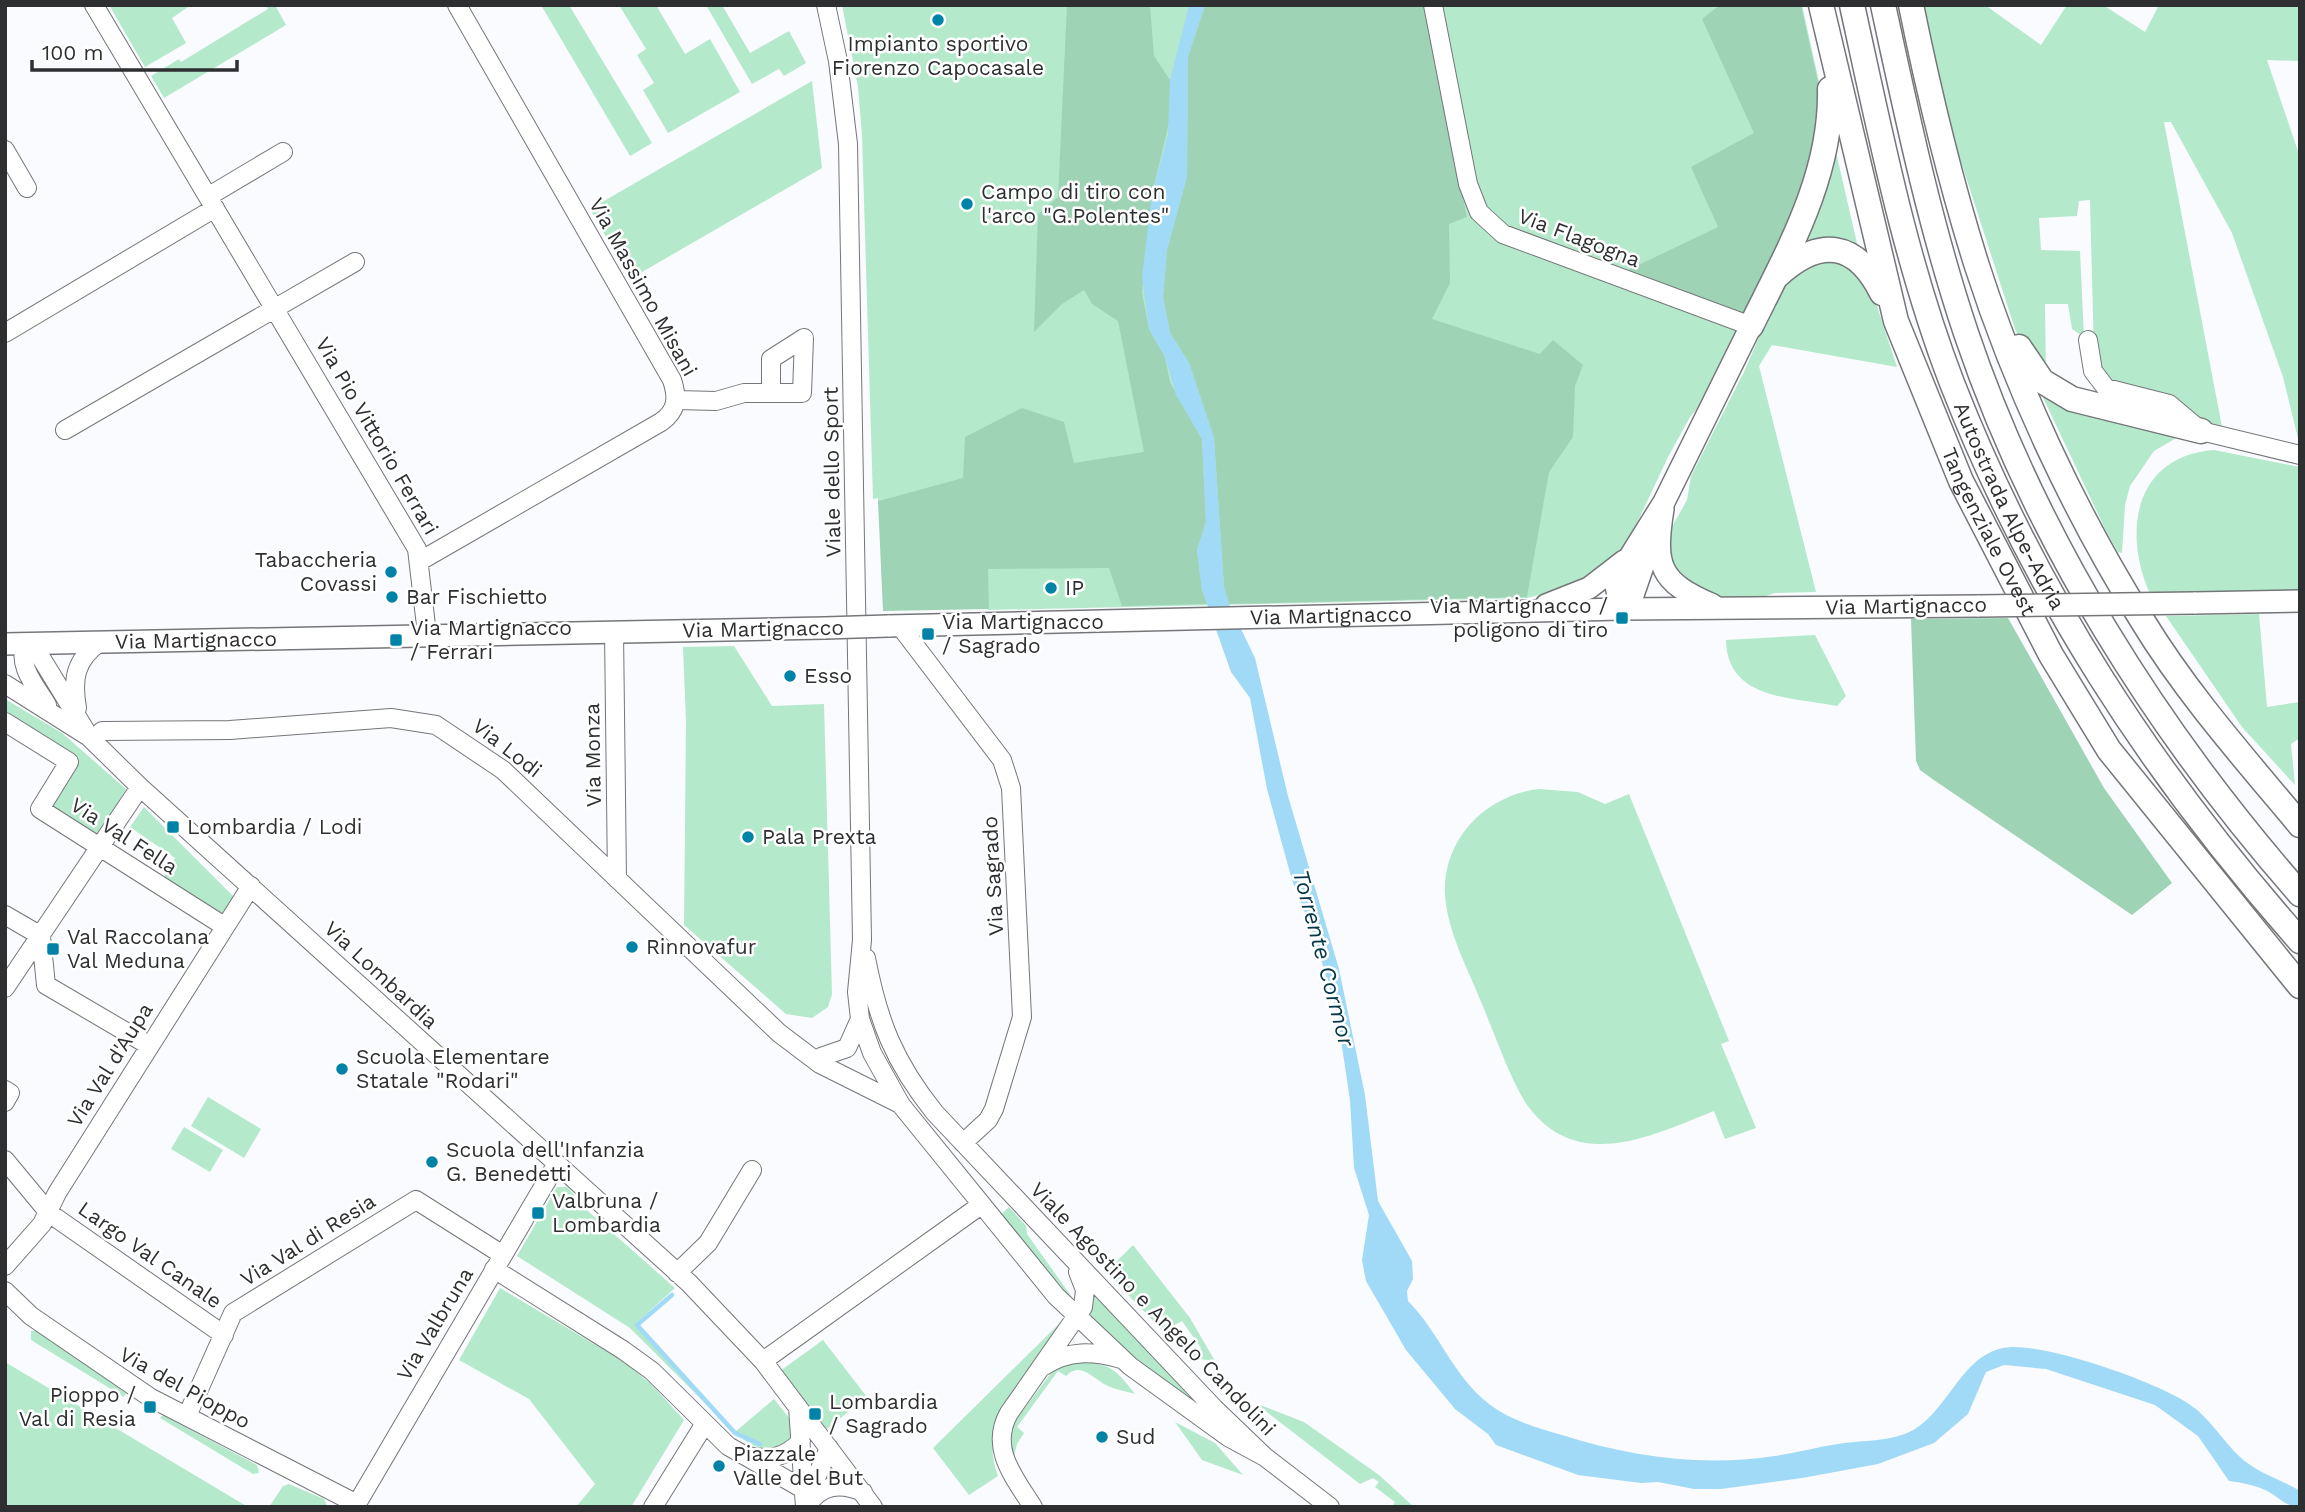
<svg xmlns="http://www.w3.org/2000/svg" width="2305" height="1512" font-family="'Work Sans',sans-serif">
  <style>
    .green { fill: #b5e9cb }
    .forest { fill: #9ed3b5 }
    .water { fill: #a1daf6 }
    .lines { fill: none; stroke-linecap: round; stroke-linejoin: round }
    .stream { stroke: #a1daf6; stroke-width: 4.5 }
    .minor-casing { stroke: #757679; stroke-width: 20 }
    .major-casing { stroke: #757679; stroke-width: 24 }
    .highway-casing { stroke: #757679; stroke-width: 27 }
    .minor { stroke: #fff; stroke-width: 18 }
    .major { stroke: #fff; stroke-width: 21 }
    .highway { stroke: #fff; stroke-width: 24 }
    .major-bridge-casing { stroke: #757679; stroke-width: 24; stroke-linecap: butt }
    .major-bridge { stroke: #fff; stroke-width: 21 }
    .poi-dot { fill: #0083a6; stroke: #fff; stroke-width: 2.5 }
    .labels { text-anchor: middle; stroke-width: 5; stroke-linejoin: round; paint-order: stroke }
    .poi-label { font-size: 21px; fill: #2e2f30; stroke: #fff; text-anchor: start }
    .street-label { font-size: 21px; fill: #2e2f30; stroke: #fff }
    .water-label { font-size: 23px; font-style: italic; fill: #04364a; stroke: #fff }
  </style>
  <rect width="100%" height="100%" fill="#f9fbfe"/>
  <path class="green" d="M109,5H191L172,18L186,43L145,67Z
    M266,5H275L286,25L164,98L151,76L179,59L181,62L268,9Z
    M541,5H569L652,143L630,156Z
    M619,5H656L685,54L710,39L740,92L668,133L643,90L654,83L637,55L646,49Z
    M706,5H722L750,53L789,31L806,63L784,76L779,69L752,84Z
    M842,5H1802L1821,91L1812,175L1711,393L1690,417L1668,457L1622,555L1571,587L1527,598L988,610L981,474L878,501V498L873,499L862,135L858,87Z
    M1918,5H1985L2041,45L2067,5H2103L2145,32L2159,5H2300V61L2267,60L2300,157V447L2283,377L2232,233L2171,122H2164L2222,427L2204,423L2103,379L2094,355L2090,200L2079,201L2077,216L2039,218L2041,250L2080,251L2084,337L2072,329L2068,304H2045L2046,376L2026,351L2015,329L1944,109Z
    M812,81L822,168L630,279L590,209Z
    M1836,152L1859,252L1798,247Z
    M1824,261L1849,264L1873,294L1897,367L1772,345L1759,366L1816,592L1775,593L1750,601L1732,600L1715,597L1670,570L1669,532L1687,500L1691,476L1744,372L1777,296L1796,272Z
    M2040,391L2178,437L2154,451L2130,486L2125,505L2122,553L2118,552L2107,533Z
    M2214,450L2300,467V593L2150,594C2122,531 2135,456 2214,450Z
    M2259,614L2267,707L2300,702V738L2291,744L2295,785L2242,727L2166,616Z
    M1815,635L1846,696L1837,706C1791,697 1727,700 1726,640Z
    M734,646L772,706L824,704L832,994L828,1007L812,1018L786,1014L684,925L686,722L683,647Z
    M5,699L62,733L126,789L94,841L45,808L76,761L5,717Z
    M1539,789L1578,792L1605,804L1629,794L1729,1041L1721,1044L1756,1128L1725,1139L1714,1111C1651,1136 1575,1175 1525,1102C1508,1073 1497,1040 1484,1009C1471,975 1451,940 1446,904C1437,845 1483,795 1539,789Z
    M144,807L234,897L220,920L161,882L175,858L130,827Z
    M208,1097L261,1129L244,1158L191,1126Z
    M184,1127L223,1150L210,1172L171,1149Z
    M557,1187H567L589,1212L675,1288L635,1324L735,1432L774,1399L790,1419L795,1433L790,1444C762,1451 758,1451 735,1433L630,1328L517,1256Z
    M1009,1207L1026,1226L1027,1234L1079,1307L1077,1310L998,1217Z
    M1133,1245L1190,1318L1215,1361L1191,1358L1201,1348L1182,1321L1163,1331L1106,1272Z
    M500,1288L626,1363L652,1385L684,1420L631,1507H576L595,1484L529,1399L459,1360Z
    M1094,1295L1220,1424L1119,1345L1084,1314L1093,1304Z
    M1060,1323L1064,1327C1031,1370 975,1418 998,1476L969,1495L933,1448Z
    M31,1331H38L126,1393L124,1397L31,1340Z
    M823,1340L867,1397L827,1429L780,1371Z
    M5,1362L248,1507H7Z
    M1077,1362C1110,1363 1115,1368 1135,1394C1126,1391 1115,1390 1106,1385C1092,1378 1081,1361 1066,1376L1058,1371L1017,1427L1024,1433L1017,1444L1013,1460L1009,1441L1012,1425L1054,1369Z
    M1255,1403L1304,1422L1379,1475L1414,1507H1392L1395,1502L1375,1487L1379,1482L1373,1478L1360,1484Z
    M163,1415L257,1465L259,1473L253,1474L160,1418Z
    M1175,1422L1215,1443L1243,1475L1202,1460Z
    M289,1484L324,1499L328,1507H269L283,1486Z"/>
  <path class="forest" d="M1067,5H1150L1154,56L1170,80V119L1152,194L1142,292L1149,329L1165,357L1170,382L1202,439L1206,522L1197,550L1202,590L1208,604L1122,606L1109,568L988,569L989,609L883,611L878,501L963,478L965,437L1022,408L1064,422L1074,463L1144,452L1118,321L1092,304L1084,290L1062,304L1034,332L1038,214L1058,197Z
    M1205,5H1423L1467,217L1449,224L1450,283L1432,319L1540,354L1553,340L1583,365L1575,386L1573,437L1549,472L1527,597L1229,604L1224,587L1214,438L1189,363L1170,333L1163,297L1167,250L1187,176L1188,56Z
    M1720,5H1801L1820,91L1811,173L1743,318L1624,272L1718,227L1691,167L1754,133L1702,19Z
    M2008,618L2104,788L2172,883L2132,915L1931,778L1920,770L1916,761L1911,619Z"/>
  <path class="water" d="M1189,5H1205L1188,56L1187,177L1167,250L1163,297L1170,333L1189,363L1214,438L1224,587L1229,604L1255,658L1288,796L1339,969L1365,1095L1378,1201L1412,1261L1413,1279L1407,1291L1408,1301C1439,1332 1453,1376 1489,1404C1512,1421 1535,1427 1562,1435C1632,1457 1701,1467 1775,1456C1796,1453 1817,1447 1838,1444C1862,1440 1894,1442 1915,1429C1952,1406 1964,1348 2013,1347C2055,1347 2154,1381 2189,1404C2210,1418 2222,1440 2240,1457C2257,1473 2280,1479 2300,1491V1507C2286,1507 2280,1498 2269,1492C2256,1485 2243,1483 2229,1481L2198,1436L2155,1405L2046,1369L2004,1365L1986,1372L1968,1414L1934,1443L1878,1464L1802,1478L1721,1489H1694L1658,1482L1641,1483L1578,1475L1496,1445L1488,1434L1455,1409L1406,1350L1366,1281L1362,1260L1369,1215L1354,1168L1350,1100L1337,1013L1314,936L1292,880L1267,789L1250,698L1231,672L1202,590L1197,550L1206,522L1202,439L1176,395L1165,357L1149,329L1142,277L1152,194L1168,134L1170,80Z"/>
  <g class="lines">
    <path class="stream" d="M672,1295L637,1325L735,1433L760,1444"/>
    <g class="minor-casing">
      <path id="minor" d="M94,5L417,549L427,634
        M826,5L838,61L848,144L862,940L857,992L860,1019L872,1053L901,1105L1056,1296L1130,1366L1228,1437L1265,1457
        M1433,5L1468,184L1479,212L1503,234L1751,326
        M5,150L27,188
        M209,196L283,152
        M5,333L215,208
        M2088,340L2093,371L2106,388L2169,404L2201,431L2300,455
        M677,400L716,401L744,393H802L804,338L771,359V392
        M65,430L355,262
        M420,561L661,422C677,411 678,398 672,380L457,5
        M900,626L1002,760L1011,788L1022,1017L994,1109L988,1120L963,1143
        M614,631L617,879
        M27,643C15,664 37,688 47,705
        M32,643L87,733
        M5,684L89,737L140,787L689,1283L763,1361L873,1507
        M77,708C72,679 75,660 100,642
        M5,722L69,762L40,809L224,926
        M93,740L102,731L230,730L391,718L436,725L503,770L779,1033L820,1064L898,1103
        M5,915L41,936L46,985L150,1046
        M866,958C878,1021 894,1062 935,1113L1215,1409L1265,1457L1330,1507
        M5,988L140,787
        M821,1057L847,1048L860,1019
        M5,1090L10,1093L5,1102
        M5,1160L49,1213L224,1335
        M5,1266L42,1224L57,1193L251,886
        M494,1269L623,1350L652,1371L728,1446L803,1489
        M677,1273L708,1243L752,1170
        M5,1291L31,1316L151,1398L357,1504
        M763,1361L981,1205
        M1044,1366C1068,1350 1093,1351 1121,1359
        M798,1407L805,1507
        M187,1416L233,1313L416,1200L503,1255
        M748,1456C770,1461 786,1457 801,1441
        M807,1499L829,1448
        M355,1507L556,1165
        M653,1507L704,1425
        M806,1507C820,1485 839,1482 863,1492
        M1033,1507C1014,1477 989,1448 1009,1413L1083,1307L1085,1290L1078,1272"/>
    </g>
    <g class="major-casing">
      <g id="major">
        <path d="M1663,509C1654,566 1659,582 1713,605"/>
        <path d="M2194,603L2300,601"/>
        <path d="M1546,605L1589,588L1624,561"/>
        <path d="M1621,609L1616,586L1619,574L1664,502L1751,326"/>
        <path d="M1621,609L1633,595L1653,537"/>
        <path id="s1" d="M888,626L1621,609L1979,606"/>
        <path id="s2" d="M5,644L825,628"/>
      </g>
    </g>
    <g class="highway-casing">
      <g id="highway">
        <path id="s3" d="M1821,5L1896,321L1961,481L2051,655L2109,750L2300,986"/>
        <path id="s4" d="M1852,5C1880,132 1905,261 1952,383C2034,593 2151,772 2300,941"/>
        <path d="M1883,5C1907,116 1930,226 1966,333C2036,540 2157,731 2300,894"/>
        <path d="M1911,5C1929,93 1950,181 1977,266C2016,387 2075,513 2142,620C2187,694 2245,759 2300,825"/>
        <path d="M1778,275C1820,237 1856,241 1882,293"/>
        <path d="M1751,326C1788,251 1832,175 1830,89"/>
        <path d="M2019,347L2042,381L2072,399L2201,431"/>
      </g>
    </g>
    <use href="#minor" class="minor"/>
    <use href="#major" class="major"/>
    <use href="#highway" class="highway"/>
    <g class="major-bridge-casing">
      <path id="major-bridge" d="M1979,606L2194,603
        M825,628L888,626"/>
    </g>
    <use href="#major-bridge" class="major-bridge"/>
  </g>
  <g class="poi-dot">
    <circle cx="938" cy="20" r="7"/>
    <circle cx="967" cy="204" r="7"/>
    <circle cx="391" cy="572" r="7"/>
    <circle cx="1051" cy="588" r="7"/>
    <circle cx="392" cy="597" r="7"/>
    <rect x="1615" y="611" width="14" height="14" rx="3.5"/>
    <rect x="921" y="627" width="14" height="14" rx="3.5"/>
    <rect x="389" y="633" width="14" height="14" rx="3.5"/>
    <circle cx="790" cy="676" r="7"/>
    <rect x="166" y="820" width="14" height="14" rx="3.5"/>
    <circle cx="748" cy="837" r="7"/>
    <circle cx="632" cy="947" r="7"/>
    <rect x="46" y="942" width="14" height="14" rx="3.5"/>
    <circle cx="342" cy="1069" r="7"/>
    <circle cx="432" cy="1162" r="7"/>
    <rect x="531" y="1206" width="14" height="14" rx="3.5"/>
    <rect x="143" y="1400" width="14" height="14" rx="3.5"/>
    <rect x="808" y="1407" width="14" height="14" rx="3.5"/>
    <circle cx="1102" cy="1437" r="7"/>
    <circle cx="719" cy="1466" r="7"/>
  </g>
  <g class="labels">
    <g class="poi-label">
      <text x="938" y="51" text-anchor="middle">Impianto sportivo<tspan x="938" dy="24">Fiorenzo Capocasale</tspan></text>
      <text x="981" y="199">Campo di tiro con<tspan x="981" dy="24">l'arco "G.Polentes"</tspan></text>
      <text x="377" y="567" text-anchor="end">Tabaccheria<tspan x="377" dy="24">Covassi</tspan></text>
      <text x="1065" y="595">IP</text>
      <text x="406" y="604">Bar Fischietto</text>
      <text x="1608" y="613" text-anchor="end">Via Martignacco /<tspan x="1608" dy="24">poligono di tiro</tspan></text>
      <text x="942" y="629">Via Martignacco<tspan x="942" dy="24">/ Sagrado</tspan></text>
      <text x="410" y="635">Via Martignacco<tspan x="410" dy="24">/ Ferrari</tspan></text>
      <text x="804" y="683">Esso</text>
      <text x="187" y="834">Lombardia / Lodi</text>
      <text x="762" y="844">Pala Prexta</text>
      <text x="67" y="944">Val Raccolana<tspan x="67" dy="24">Val Meduna</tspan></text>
      <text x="646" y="954">Rinnovafur</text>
      <text x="356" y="1064">Scuola Elementare<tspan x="356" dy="24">Statale "Rodari"</tspan></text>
      <text x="446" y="1157">Scuola dell'Infanzia<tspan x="446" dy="24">G. Benedetti</tspan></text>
      <text x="552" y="1208">Valbruna /<tspan x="552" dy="24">Lombardia</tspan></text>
      <text x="136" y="1402" text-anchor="end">Pioppo /<tspan x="136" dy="24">Val di Resia</tspan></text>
      <text x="829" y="1409">Lombardia<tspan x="829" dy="24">/ Sagrado</tspan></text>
      <text x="1116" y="1444">Sud</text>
      <text x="733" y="1461">Piazzale<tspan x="733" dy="24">Valle del But</tspan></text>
    </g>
    <g class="street-label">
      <text transform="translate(1579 238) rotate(21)" y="7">Via Flagogna</text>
      <text transform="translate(643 287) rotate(61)" y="7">Via Massimo Misani</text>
      <text transform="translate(377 436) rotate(60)" y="7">Via Pio Vittorio Ferrari</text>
      <text transform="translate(832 472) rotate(-91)" y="7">Viale dello Sport</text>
      <text dy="7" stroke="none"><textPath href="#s4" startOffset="527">Autostrada Alpe-Adria</textPath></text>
      <text dy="7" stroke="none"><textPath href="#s3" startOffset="555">Tangenziale Ovest</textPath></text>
      <text transform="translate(1906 606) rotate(-1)" y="7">Via Martignacco</text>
      <text dy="7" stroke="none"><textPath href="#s1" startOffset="443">Via Martignacco</textPath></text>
      <text transform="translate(763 629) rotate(-1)" y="7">Via Martignacco</text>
      <text dy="7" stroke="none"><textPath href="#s2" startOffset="191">Via Martignacco</textPath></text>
      <text transform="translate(507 748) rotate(38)" y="7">Via Lodi</text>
      <text transform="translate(593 755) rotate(-91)" y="7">Via Monza</text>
      <text transform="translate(124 836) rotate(33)" y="7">Via Val Fella</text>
      <text transform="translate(993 876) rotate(-93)" y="7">Via Sagrado</text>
      <text transform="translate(381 975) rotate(43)" y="7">Via Lombardia</text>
      <text transform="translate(110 1065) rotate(-58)" y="7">Via Val d'Aupa</text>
      <text transform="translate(308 1240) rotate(-32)" y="7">Via Val di Resia</text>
      <text transform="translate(150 1255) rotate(35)" y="7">Largo Val Canale</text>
      <text transform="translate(1153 1309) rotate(46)" y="7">Viale Agostino e Angelo Candolini</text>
      <text transform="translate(435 1324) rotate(-59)" y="7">Via Valbruna</text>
      <text transform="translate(185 1388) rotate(29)" y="7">Via del Pioppo</text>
    </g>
    <g class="water-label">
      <text transform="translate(1324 958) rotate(75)" y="8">Torrente Cormor</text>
    </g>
  </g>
  <rect width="2305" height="1512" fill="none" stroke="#2e2f30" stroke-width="14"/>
  <path d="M32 60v10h205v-10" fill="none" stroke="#2e2f30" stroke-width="3.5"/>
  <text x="42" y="60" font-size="21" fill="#2e2f30" stroke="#ffffff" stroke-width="5" paint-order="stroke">100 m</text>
</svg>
